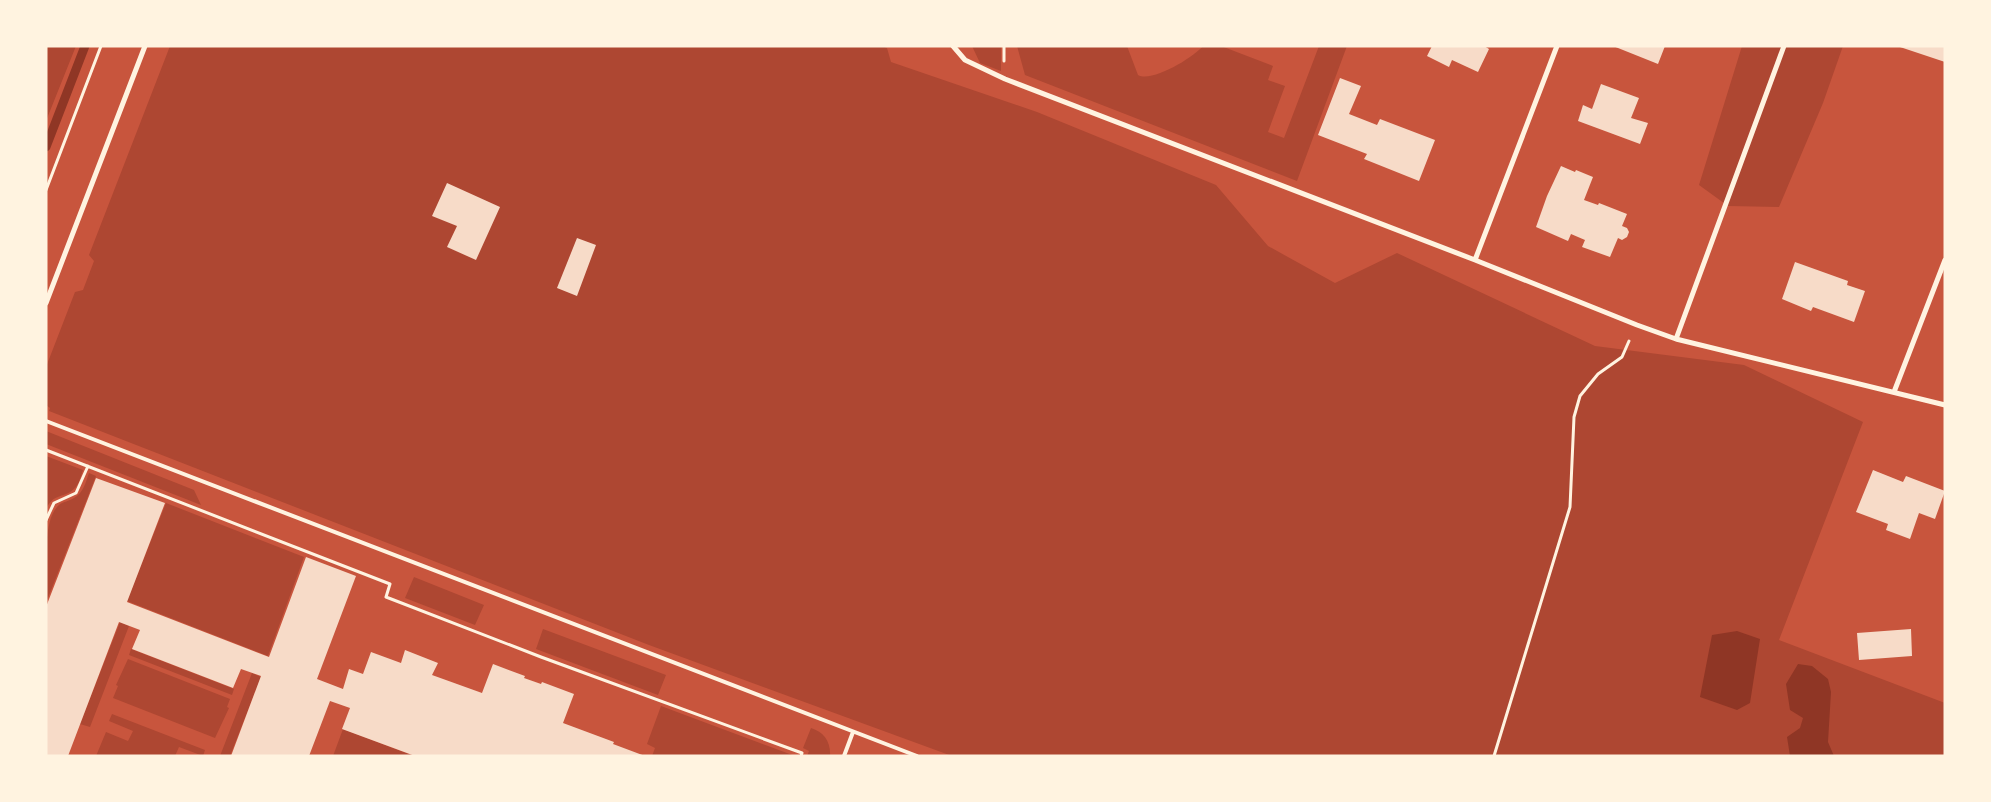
<svg xmlns="http://www.w3.org/2000/svg" width="1991" height="802" font-family="Poppins,sans-serif">
  <style>
    .green { fill: #ae4732 }
    .water { fill: #8f3625 }
    .lines { fill: none; stroke-linecap: round; stroke-linejoin: round }
    .stream { stroke: #8f3625; stroke-width: 9 }
    .building { fill: #f7dbc8 }
    .path { stroke: #fff3e0; stroke-width: 3 }
    .service { stroke: #fff3e0; stroke-width: 4 }
    .minor { stroke: #fff3e0; stroke-width: 5 }
  </style>
  <rect width="100%" height="100%" fill="#c8553d"/>
  <path class="green" d="M46,46H76L46,121Z
    M170,46H882L887,48L891,62L1037,112L1216,185L1268,246L1335,283L1397,253L1595,346L1744,365L1863,422L1779,640L1945,703V756H952L649,645L49,411L50,408L46,405V367L75,292L83,290L94,261L89,255Z
    M972,46H1001V71L980,63Z
    M1017,46H1127L1138,75C1152,83 1194,57 1203,46H1221L1273,66L1268,80L1285,86L1268,132L1284,138L1319,46H1347L1297,181L1025,75Z
    M1742,46H1843L1823,103L1779,207L1728,206L1699,185Z
    M46,431L194,490L201,505L46,444Z
    M46,456L83,470C81,476 79,484 75,488C65,499 54,492 46,509Z
    M89,473L96,476L46,603C46,581 42,523 57,507C60,503 65,502 70,500C83,495 85,484 89,473Z
    M166,503L304,557L268,656L127,601Z
    M414,577L484,605L475,625L405,598Z
    M120,622L129,626L90,727L80,724Z
    M543,629L666,675L658,695L536,649Z
    M131,649L234,689L232,695L129,655Z
    M128,659L230,699L227,707L229,708L215,738L113,698L118,686L116,685Z
    M252,673L261,677L230,756H220Z
    M661,706L795,756H652L655,748L647,744Z
    M112,714L205,750L203,756L179,747L175,756H96L106,732L128,741L133,731L109,721Z
    M811,728C824,732 831,742 830,756H807L809,751L803,748Z
    M343,729L414,756H333Z"/>
  <path class="water" d="M1737,631L1760,639L1750,703L1737,710L1700,697L1712,635Z
    M1798,664L1812,666L1828,679L1831,692L1828,742L1834,756H1790L1787,737L1800,728L1803,718L1790,710L1786,684Z"/>
  <g class="lines">
    <path class="stream" d="M46,147L85,46"/>
  </g>
  <path class="building" d="M1432,46H1484L1489,49L1478,72L1452,60L1449,67L1427,56Z
    M1613,46H1665L1658,64Z
    M1901,46H1945V62L1900,47Z
    M1340,78L1361,86L1349,114L1377,125L1380,119L1435,140L1419,181L1364,159L1367,154L1318,135Z
    M1601,84L1639,98L1631,118L1648,123L1640,144L1578,121L1583,105L1592,109Z
    M1561,166L1575,172L1576,170L1593,177L1584,200L1598,205L1599,203L1627,214L1622,226L1627,228L1629,232L1627,237L1622,240L1618,238L1610,257L1582,247L1585,240L1571,234L1568,241L1536,227L1547,196Z
    M447,183L500,207L476,260L447,247L457,226L432,216Z
    M577,238L596,245L577,296L557,288Z
    M1795,262L1848,281L1847,285L1865,291L1854,322L1813,307L1811,311L1782,299Z
    M1873,470L1903,482L1906,476L1945,491L1935,519L1919,513L1910,539L1886,530L1888,524L1856,512Z
    M96,478L165,503L127,602L269,657L306,557L356,576L317,679L343,689L349,669L363,674L371,652L401,663L405,650L438,663L432,675L482,693L493,664L525,676L524,678L541,684L542,682L574,694L563,723L614,742L613,744L645,756H415L342,729L350,708L330,701L309,756H231L261,676L241,669L233,688L132,649L140,630L119,622L68,756H46V607Z
    M1911,629L1912,656L1859,660L1857,633Z"/>
  <g class="lines">
    <path class="path" d="M1004,46V61
      M46,190L101,46
      M46,450L390,584L386,597L541,657L802,753L801,756
      M46,520L54,503L76,493L88,466
      M1494,756L1570,507L1574,417L1580,396L1598,374L1622,357L1629,341"/>
    <path class="service" d="M46,421L917,756
      M844,756L853,732"/>
    <path class="minor" d="M953,46L965,60L1005,79L1475,260L1637,325L1676,339L1945,405
      M1475,260L1557,46
      M46,303L145,46
      M1676,339L1784,46
      M1894,392L1945,260"/>
  </g>
  <rect width="1991" height="802" fill="none" stroke="#fff3e0" stroke-width="95"/>
</svg>
